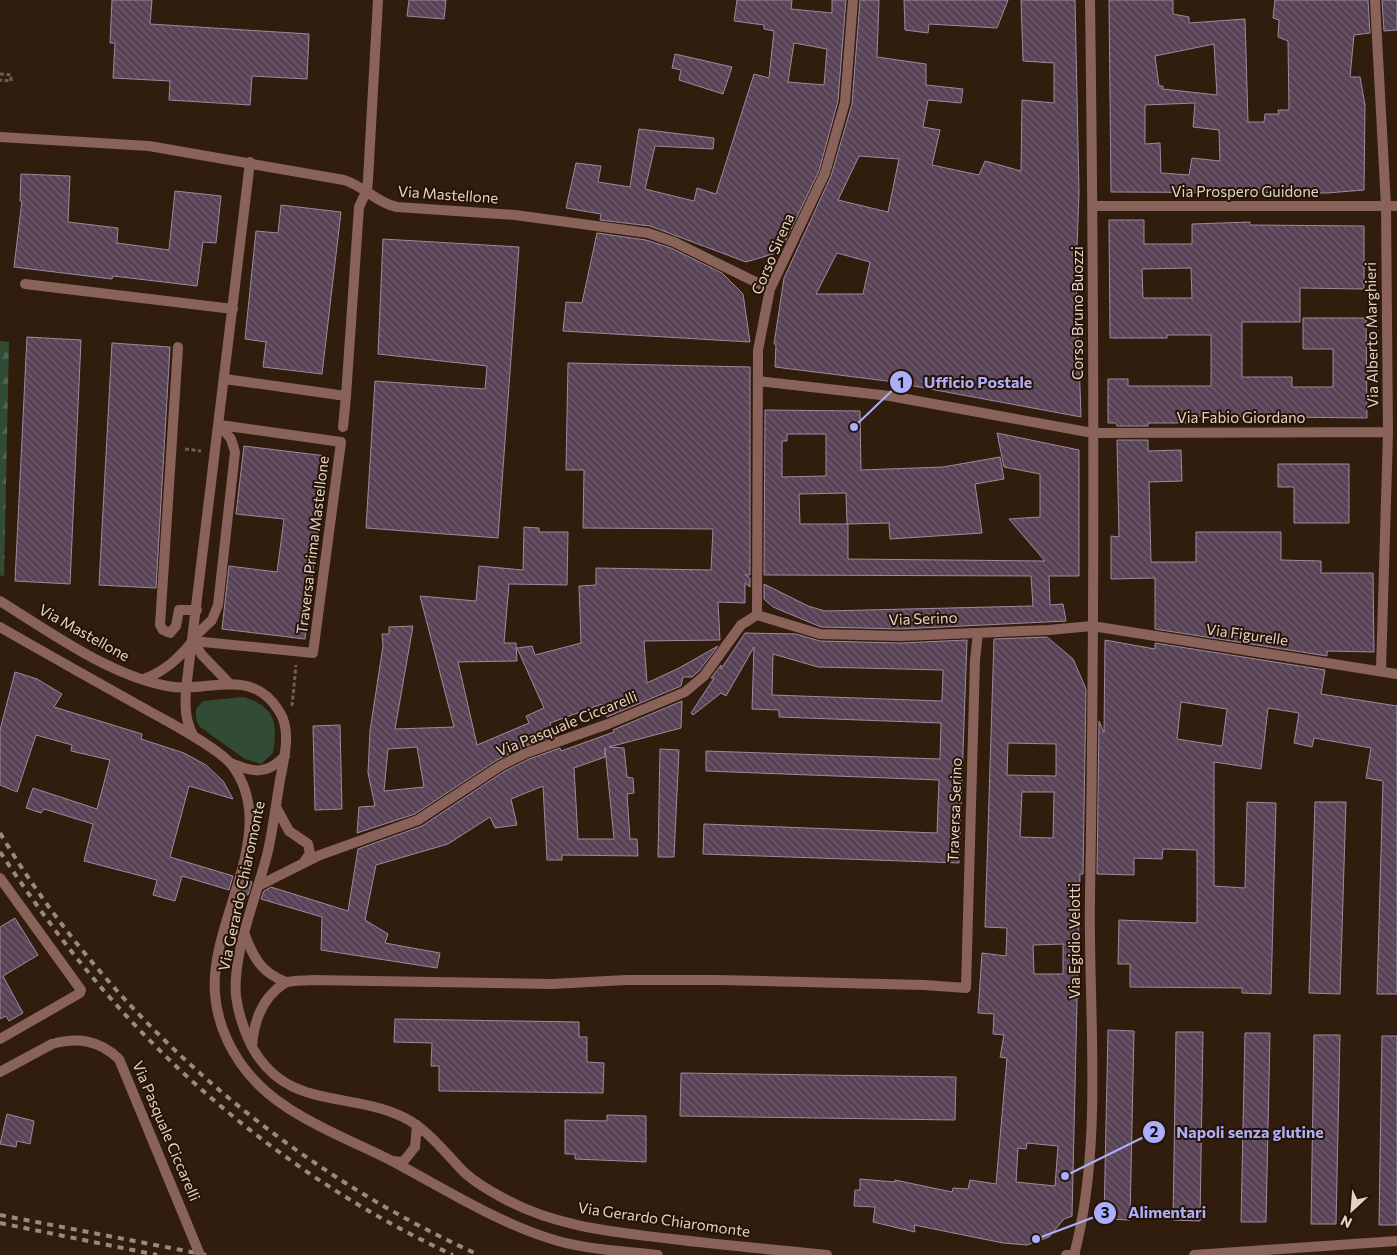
<svg xmlns="http://www.w3.org/2000/svg" width="1397" height="1255" font-family="Commissioner,sans-serif">
  <style>
    .grass { fill: #324b35 }
    .forest { fill: url(#forest-firs) }
    .building { fill: url(#building-back-hatch); stroke: #a0889d; fill-rule: evenodd }
    .lines { fill: none; stroke-linecap: round; stroke-linejoin: round }
    .path { stroke: #705e51; stroke-width: 3; stroke-dasharray: 4 2.5; stroke-linecap: butt }
    .service { stroke: #896259; stroke-width: 10 }
    .minor { stroke: #896259; stroke-width: 10 }
    .tertiary { stroke: #896259; stroke-width: 10 }
    .rail { stroke: #9a8a7e; stroke-width: 4; stroke-dasharray: 6 6; stroke-linecap: butt }
    .minor-bridge { stroke: #896259; stroke-width: 10 }
    .labels { text-anchor: middle; stroke-width: 4; stroke-linejoin: round; paint-order: stroke }
    .street-label { font-size: 15px; fill: #e0d3c9; stroke: #261305 }
    .leader { fill: none; stroke: #abaffb; stroke-width: 2 }
    .callout-dot { fill: #abaffb; stroke: #261305; stroke-width: 2 }
    .mark-label { font-size: 15px; text-anchor: middle; font-weight: bold; fill: #111 }
    .callout-label { font-size: 16px; text-anchor: middle; font-weight: bold; fill: #abaffb; stroke: #261305; stroke-width: 4; stroke-linejoin: round; paint-order: stroke }
  </style>
  <defs>
    <pattern id="forest-firs" width="22" height="20" patternUnits="userSpaceOnUse" patternTransform="scale(1.25)"><rect width="22" height="20" fill="#324b35"/><path d="M5 1l3.5 6h-7zM16 11l3.5 6h-7z" fill="#4f6451"/></pattern>
    <pattern id="building-back-hatch" width="6" height="6" patternUnits="userSpaceOnUse" patternTransform="scale(1.25)"><rect width="6" height="6" fill="#584356"/><path d="M-1 5l2 2M0 0l6 6M5-1l2 2" fill="none" stroke="#705d6d"/></pattern>
  </defs>
  <rect width="100%" height="100%" fill="#311d0e"/>
  <path class="grass" d="M243,697C275,706 278,723 273,753L261,764L245,759L200,727L196,720V709L203,701Z"/>
  <path class="forest" d="M0,341L9,342L4,577L0,575Z"/>
  <path class="building" d="M112,0H152L150,24L309,34L307,79L252,76L250,105L169,100L170,81L113,78L115,43H110Z
    M409,0H446L444,19L407,16Z
    M737,0H792L791,9L832,13V0H846L838,101L819,171L780,252L746,262L650,226L600,220L601,214L566,208L576,163L601,166L598,182L630,187L639,129L714,138L713,149L655,146L645,189L694,201L697,188L716,194L754,74L769,78L774,31L764,29V25L734,21ZM794,43L827,49L824,85L788,82Z
    M860,0H879L877,57L926,64V85L963,89L961,103L928,100L923,127L940,130L932,165L979,175L985,161L1021,171L1022,100L1054,103V63L1023,61L1021,0H1075L1079,193L1076,273L1081,417L887,381L775,367L776,344H774L784,278L831,176L852,104ZM859,156L899,159L888,212L838,200ZM837,253L870,262L863,294H816Z
    M904,0H1008L997,28L929,24L928,33L905,30Z
    M1109,0H1173V14L1189,17V23L1245,19L1248,122H1264L1265,114H1279L1278,110H1289L1288,41L1278,37L1279,20L1273,18L1275,0H1368L1370,33L1354,35L1350,77H1360L1365,105L1364,190L1327,193L1111,192ZM1214,44L1217,95L1163,89V86H1159L1155,56ZM1195,103L1193,127L1219,130L1220,161L1192,158L1189,175L1161,173L1160,143L1145,144V105Z
    M1382,0H1397V30L1384,31Z
    M675,54L732,67L723,94L679,80L681,70L672,68Z
    M21,174L70,176L68,222L118,228L117,243L169,250L175,191L221,196L216,243L203,242L197,286L113,276L112,279L14,267L22,201H20Z
    M281,205L341,212L322,374L263,367L266,342L245,339L256,231L278,233Z
    M1109,220H1144V244H1192V224L1250,222V225L1364,226V289L1300,288V322H1242V377H1292V387H1333V349H1303V318H1366L1367,418L1194,416V423H1148V426H1117L1116,423H1108V379H1128V386H1211V335H1167V338H1110ZM1191,268L1192,298H1143L1142,269Z
    M597,233L646,240L671,248L722,273L743,294L750,342L563,331L566,302L582,303Z
    M383,239L519,247L498,538L366,528L375,381L485,389L487,366L378,354Z
    M27,337L81,340L70,584L15,581Z
    M112,343L170,347L156,588L99,585Z
    M568,363L750,367V575H745L750,578V587L745,583V603L718,602L720,640L644,641L647,683L679,668L718,646L699,671L692,677H683L681,686L607,717L602,704L550,723L555,736L523,747L497,760L415,814L357,833L359,807L375,806L368,773L370,731L383,646L382,634H389V627L413,626L395,729L454,727L420,596L476,601L479,566L523,570L524,527L539,528V532H568L567,585L509,584L504,643H516L517,661L458,662L477,745L529,723L526,716L544,708L517,648L532,646L535,655L581,643L579,586L596,585V568L711,570L713,529L583,528L584,470H566ZM417,747L424,787L384,791L388,749Z
    M765,410L860,411L861,470L943,467L1000,457L1004,479L975,484L982,533L890,539L889,523L847,524L846,493L799,494L800,524H848V559L1045,561L1009,519L1040,517V474L1004,467L997,433L1079,450V576H1049L1050,605L1063,604L1066,621L901,629L821,627L773,607L764,599V584L808,606L825,611L1033,606L1031,576L764,575ZM787,434H826V476L782,477V441H787Z
    M1117,440H1148V451L1181,450L1182,481L1149,482L1151,562H1196V532H1281V560L1321,561V573H1373L1374,652L1327,651V656L1155,629V578L1111,579V536L1119,537Z
    M244,446L326,456L305,639L222,629L229,566L277,572L284,519L236,514Z
    M1278,464H1349V523H1294V487H1278Z
    M745,633L796,634L820,641L901,643L967,640L959,863L703,854L704,824L937,833L939,780L706,771V751L940,759L941,723L779,717V710L752,709L754,647L726,696L721,693L693,715L691,713L714,678H711L721,665V669ZM773,654L818,667L943,670L942,701L772,695Z
    M1047,637L1073,659L1086,689L1083,874H1080L1072,1216L1064,1219L1049,1237L1027,1245L1003,1243L914,1225L915,1232L873,1222L875,1207L854,1206L855,1190H860V1179L895,1182V1180L952,1192L953,1188L968,1189L970,1180L996,1184L1007,1058L1000,1057L1004,1035L993,1034L994,1014L978,1013L982,953L1006,956L1007,928L985,927L994,639ZM1008,743L1056,744V776L1007,775ZM1022,792H1054L1053,838L1020,837ZM1063,944V974H1034L1033,945ZM1027,1143L1058,1146L1055,1186L1016,1182L1018,1148L1026,1149Z
    M1105,640L1155,649V643L1325,670L1321,694L1397,706V994H1377L1383,781L1366,778L1371,748L1314,738L1312,747L1294,743L1299,713L1268,708L1261,769L1214,762V886L1245,888L1247,802L1276,803L1271,994L1242,993V988L1130,987V964H1118L1119,920L1197,923V850L1163,849L1162,859L1134,858V875L1097,874L1099,721L1104,733ZM1181,702L1227,709L1222,746L1177,739Z
    M15,672L37,679L62,694L54,707L142,734L141,739L184,753L206,765L223,781L233,799L189,786L170,857L233,876L229,890L182,876L175,901L153,895L157,880L84,861L93,824L44,809L41,813L26,808L33,788L97,809L110,760L71,751L72,745L36,735L17,792L0,785V730Z
    M682,701L681,728L609,747L624,748L627,777L633,778L634,793L627,794L630,839H637L638,856L562,855V860H547L543,786L511,799L517,825L495,828L490,817L448,844L376,865L365,920L388,934L385,943L440,953L437,968L321,950L322,917L261,899L264,891L271,887L348,911L358,849L422,826L503,772L529,759L560,748L561,751L614,732L613,730ZM605,748L614,839H578L574,768L605,757Z
    M340,725L342,809L315,810L313,726Z
    M660,749L679,750L674,857H658Z
    M1315,802H1346L1340,994L1309,993Z
    M246,880L252,882L248,895L242,894Z
    M15,918L38,955L3,976L23,1013L9,1021L6,1016L0,1019V927Z
    M395,1019L579,1022V1037H587V1062L604,1063L603,1093L439,1091V1066H431L432,1043L394,1042Z
    M1108,1030L1134,1031L1130,1220L1104,1219Z
    M1176,1032H1203L1200,1221L1173,1220Z
    M1245,1033H1270L1266,1222H1241Z
    M1314,1035H1340L1336,1224H1311Z
    M1382,1036H1397V1225H1379Z
    M681,1073L956,1077L955,1120L680,1116Z
    M7,1114L34,1121L30,1144L17,1141L16,1147L0,1144Z
    M607,1115L646,1116V1162L575,1159V1154H565V1120L607,1121Z"/>
  <g class="lines">
    <path class="path" d="M0,74L11,75V81L0,80
      M185,449L201,451
      M292,706L296,665"/>
    <path class="service" d="M25,284L233,309
      M178,347L160,625L163,630L170,633L176,626L179,610H197
      M343,427L346,396
      M193,638L212,620L218,605L235,452L231,439L220,425
      M0,878L81,990L80,993L0,1039"/>
    <path class="minor" d="M1375,0L1386,206L1388,432L1381,670
      M0,137L149,146L344,180C364,186 377,203 397,207L515,215L648,233L674,242L770,289
      M1093,206H1397
      M225,379L346,396L359,207L367,190L368,180L378,0
      M758,381L890,396L1093,433L1388,432
      M757,615L820,634L901,636L1049,630L1092,626L1397,674
      M757,615L758,350L770,289L825,173L845,102L853,0
      M193,641L313,653L341,442L220,425
      M193,641L202,655L229,683
      M144,679C165,671 178,659 192,642
      M186,689L250,162
      M276,807L289,831L308,844L310,853L304,862
      M258,886L320,855L418,820L500,766L526,753L608,724L685,692L704,676L741,625L757,615
      M245,935C254,959 262,973 286,982
      M252,1046C254,1021 262,997 285,983C292,980 304,981 312,980L552,984L626,980H718L924,985L966,988L975,660L978,633
      M0,1072L52,1044
      M1074,1255C1104,1142 1088,1013 1090,897C1095,598 1094,299 1090,0"/>
    <path class="tertiary" d="M0,601C50,632 109,675 167,686C207,694 251,665 279,711C292,730 284,759 280,780C276,804 273,828 268,851C258,893 232,953 236,996C238,1012 244,1030 251,1045C286,1111 347,1090 403,1117C428,1129 446,1154 465,1173C476,1183 490,1191 503,1198C555,1227 614,1232 672,1239C723,1245 775,1250 827,1255
      M0,627C52,657 104,686 156,715C176,726 217,748 231,764C283,830 209,920 215,993C217,1026 233,1058 256,1082C290,1118 349,1139 392,1161C447,1190 499,1224 558,1241C590,1250 625,1251 658,1255
      M186,689C185,707 185,720 193,735
      M230,763C253,772 266,776 285,756
      M392,1161L403,1162L415,1147L417,1125
      M1066,1255H1075
      M1194,1255L1397,1241"/>
    <path class="rail" d="M0,833C110,1017 284,1167 479,1255
      M0,852C31,898 63,943 99,985C195,1098 319,1193 453,1255
      M0,1215L207,1255
      M0,1223L157,1255"/>
    <path class="minor-bridge" d="M52,1044C78,1037 99,1040 119,1059L200,1255"/>
  </g>
  <g class="labels">
    <g class="street-label">
      <text x="1245" y="197">Via Prospero Guidone</text>
      <text transform="translate(448 195) rotate(4)" y="5">Via Mastellone</text>
      <text transform="translate(773 254) rotate(-67)" y="5">Corso Sirena</text>
      <text transform="translate(1078 313) rotate(-90)" y="5">Corso Bruno Buozzi</text>
      <text transform="translate(1372 335) rotate(-91)" y="5">Via Alberto Marghieri</text>
      <text x="1241" y="423">Via Fabio Giordano</text>
      <text transform="translate(313 545) rotate(-83)" y="5">Traversa Prima Mastellone</text>
      <text transform="translate(923 619) rotate(-2)" y="5">Via Serino</text>
      <text transform="translate(84 633) rotate(29)" y="5">Via Mastellone</text>
      <text transform="translate(1247 635) rotate(8)" y="5">Via Figurelle</text>
      <text transform="translate(567 724) rotate(-22)" y="5">Via Pasquale Ciccarelli</text>
      <text transform="translate(955 810) rotate(-88)" y="5">Traversa Serino</text>
      <text transform="translate(242 886) rotate(-78)" y="5">Via Gerardo Chiaromonte</text>
      <text transform="translate(1075 941) rotate(-90)" y="5">Via Egidio Velotti</text>
      <text transform="translate(166 1131) rotate(67)" y="5">Via Pasquale Ciccarelli</text>
      <text transform="translate(664 1220) rotate(8)" y="5">Via Gerardo Chiaromonte</text>
    </g>
  </g>
  <path class="leader" d="M854 427L901 382M1065 1176L1154 1132M1036 1239L1105 1213"/>
  <g class="callout-dot">
    <circle cx="854" cy="427" r="5"/>
    <circle cx="1065" cy="1176" r="5"/>
    <circle cx="1036" cy="1239" r="5"/>
    <circle cx="901" cy="382" r="12"/>
    <circle cx="1154" cy="1132" r="12"/>
    <circle cx="1105" cy="1213" r="12"/>
  </g>
  <g class="mark-label">
    <text x="901" y="388">1</text>
    <text x="1154" y="1137">2</text>
    <text x="1105" y="1218">3</text>
  </g>
  <g class="callout-label">
    <text x="978" y="388">Ufficio Postale</text>
    <text x="1250" y="1138">Napoli senza glutine</text>
    <text x="1167" y="1218">Alimentari</text>
  </g>
  <g transform="translate(1352 1210) rotate(206)" stroke="#261305" stroke-width="4" paint-order="stroke">
  <path d="M0-4L9 19L0 12L-9 19Z" fill="#e0d3c9"/>
  <text y="-8" font-size="14" font-weight="bold" text-anchor="middle" fill="#e0d3c9">N</text>
  </g>
</svg>
